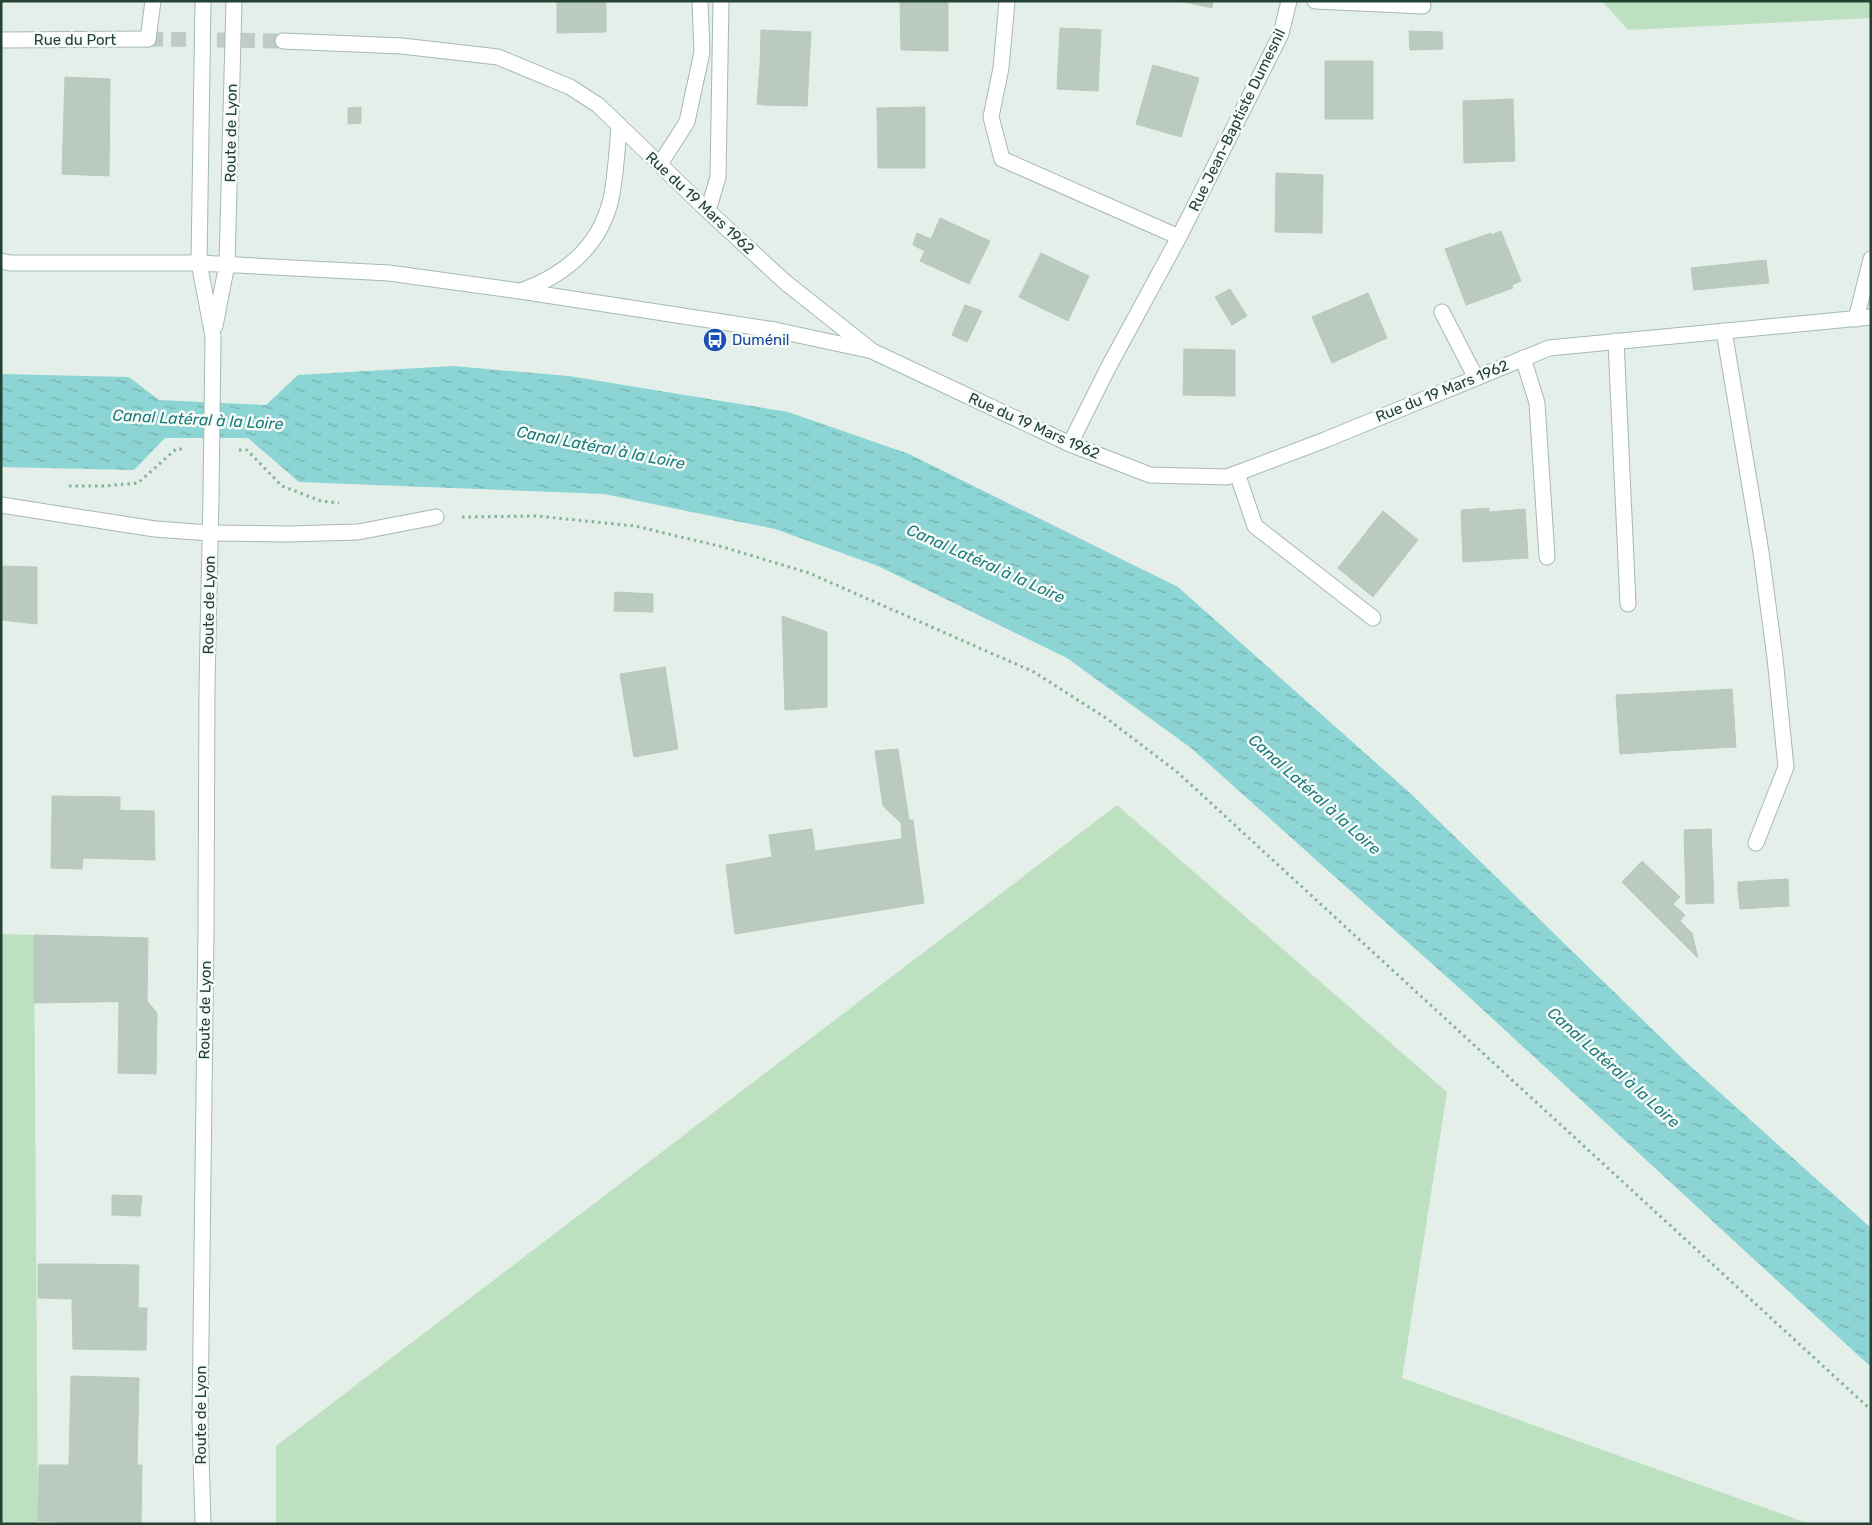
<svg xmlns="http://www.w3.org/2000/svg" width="1872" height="1525" font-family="Rubik,sans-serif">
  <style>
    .grass { fill: #bde0c1 }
    .water { fill: url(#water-ripples) }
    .building { fill: #bacac1; stroke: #b7c9be }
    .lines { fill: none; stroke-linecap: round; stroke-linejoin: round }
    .secondary-tunnel { stroke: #beccc5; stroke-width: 15; stroke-dasharray: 15 8; stroke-linecap: butt }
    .lane-casing { stroke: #a7b8af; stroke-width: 17 }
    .street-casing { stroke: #a7b8af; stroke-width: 17 }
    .secondary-casing { stroke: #a3bbaf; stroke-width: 17 }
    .path { stroke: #84b39d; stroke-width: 3; stroke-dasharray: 2.5 4; stroke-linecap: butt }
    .lane { stroke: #fff; stroke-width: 15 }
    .street { stroke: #fff; stroke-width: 15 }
    .secondary { stroke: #fff; stroke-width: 15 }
    .secondary-bridge-casing { stroke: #a3bbaf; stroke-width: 17; stroke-linecap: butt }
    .secondary-bridge { stroke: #fff; stroke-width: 15 }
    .labels { text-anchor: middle; stroke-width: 5; stroke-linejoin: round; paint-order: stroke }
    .street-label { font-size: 15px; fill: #234234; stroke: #f6fbf8 }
    .transit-label { font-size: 15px; fill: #164399; stroke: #f6fbf8; text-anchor: start }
    .water-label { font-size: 16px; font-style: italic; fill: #1a7b7b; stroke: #f6fbf8 }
  </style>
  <defs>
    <pattern id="water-ripples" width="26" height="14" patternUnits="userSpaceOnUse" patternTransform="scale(1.25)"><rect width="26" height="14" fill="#8cd5d4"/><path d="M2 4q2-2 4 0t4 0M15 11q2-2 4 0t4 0" fill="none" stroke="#72aead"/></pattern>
  </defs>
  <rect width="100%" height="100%" fill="#e5efe9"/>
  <path class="grass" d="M1602,1H1871V18L1628,30Z
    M1117,805L1447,1092L1402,1378L1810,1524H276V1446Z
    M1,934L34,935L38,1524H1Z"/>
  <path class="water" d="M453,366L569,376L788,412L909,454L1178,587L1410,793L1688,1064L1871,1228V1367L1468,996L1191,748L1067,658L878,566L775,529L604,494L299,482L248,438H165L134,470L1,467V374L129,377L159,400L266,405L298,375Z"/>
  <path class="building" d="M557,1H606V32L557,33Z
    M900,1H948V51L901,50Z
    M1180,1H1213L1212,8Z
    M1060,28L1101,30L1098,91L1057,89Z
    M761,30L811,32L807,106L765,105L768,66H760Z
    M1409,31L1442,32L1443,49L1410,50Z
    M1325,61H1373V119H1325Z
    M1153,65L1199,78L1181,137L1136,124Z
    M760,66H768L765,105L757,104Z
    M65,77L110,79L109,176L62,174Z
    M1513,99L1515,161L1464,163L1463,101Z
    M361,107V123L348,124V108Z
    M925,107V168H878L877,108Z
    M1276,173L1323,175L1322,233L1275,232Z
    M940,218L990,241L969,284L920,261L925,251L913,245L917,233L931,239Z
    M1501,231L1521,281L1511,285L1492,235Z
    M1491,233L1513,288L1466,305L1445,249Z
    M1041,253L1089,276L1068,321L1019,297Z
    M1766,260L1769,283L1694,290L1691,268Z
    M1230,289L1247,316L1232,325L1215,297Z
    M1368,293L1387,338L1332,363L1312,317Z
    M965,305L982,311L967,342L952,335Z
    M1184,349L1235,350V396L1183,395Z
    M1489,508V512L1525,509L1528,558L1463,562L1461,510Z
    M1383,511L1418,540L1373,597L1338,568Z
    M1,566L37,567V624L1,620Z
    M615,592L653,594V612L614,611Z
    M782,616L827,632V707L785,710Z
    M665,667L678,749L634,757L620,674Z
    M1732,689L1736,747L1681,750L1678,692Z
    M1678,692L1681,750L1620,754L1616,695Z
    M898,749L909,820H913L915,837L902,839L901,823L883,806L875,751Z
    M52,796L120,797V810L52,809Z
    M52,809L154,811L155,860L83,858L82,869L51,868Z
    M812,829L815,851L915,837L924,903L735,934L726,865L772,857L769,835Z
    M1711,829L1714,903L1686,904L1684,830Z
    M1642,861L1680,897L1673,904L1685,915L1680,921L1692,933L1698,958L1622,882Z
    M1788,879L1789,906L1740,909L1738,890L1770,887L1769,880Z
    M1769,880L1770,887L1738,890V882Z
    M34,935L148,938L147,1001L34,1003Z
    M147,1001L157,1013L156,1074L118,1073L119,1002Z
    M112,1195L142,1196L140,1216L112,1215Z
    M38,1264H73V1299L38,1298Z
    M73,1264L139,1265L138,1308H72Z
    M72,1308H138L136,1350L73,1349Z
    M138,1308H147L146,1350H136Z
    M71,1376L139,1378L137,1466L69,1465Z
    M39,1465H142L141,1524H60V1522L38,1521Z"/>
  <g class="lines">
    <path class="secondary-tunnel" d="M148,39L283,41"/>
    <g class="lane-casing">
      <path id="lane" d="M1315,1L1423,6
        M660,164L687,122L702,52L700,1
        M708,211L718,177L721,1
        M1442,312L1476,378
        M1856,319L1871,259
        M1724,331L1761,552L1775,658L1786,767L1756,843
        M1616,341L1628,604
        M1523,358L1537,403L1547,557
        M1237,473L1255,526L1373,618
        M1,505L155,529L210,533"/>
    </g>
    <g class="street-casing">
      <path id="street" d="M1007,1L1001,68L991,117L1002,159L1179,237
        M148,39L153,1
        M1070,444L1108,368L1179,237L1281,34L1289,1
        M210,533L288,534L358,532L436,517"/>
    </g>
    <g class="secondary-casing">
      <path id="secondary" d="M203,1L199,263L213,336
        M1,40L148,39
        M283,41L402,46L498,57L570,87L598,105L708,211L785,282L872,351L1070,444L1150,475L1227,477L1325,440L1549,348L1871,317
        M1,261L10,263H199L389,273L520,291L775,330L868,350
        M521,291C565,275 600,246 611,199C616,175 617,150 619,126
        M215,326L227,264L234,1
        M203,1524L200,1419L206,931L207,686L211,496"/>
    </g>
    <path class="path" d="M239,450H247L282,486L321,501L339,503
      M69,486H104L138,483L176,449H185
      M462,517L537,516L635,526L723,547L809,573L1034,672L1106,718L1176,771L1871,1410"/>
    <use href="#lane" class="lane"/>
    <use href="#street" class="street"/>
    <use href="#secondary" class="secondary"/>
    <g class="secondary-bridge-casing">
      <path id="secondary-bridge" d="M211,496L213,336"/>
    </g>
    <use href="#secondary-bridge" class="secondary-bridge"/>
  </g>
  <defs>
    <g id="bus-disc" transform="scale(1.25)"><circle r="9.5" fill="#1a4fb4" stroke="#f6fbf8"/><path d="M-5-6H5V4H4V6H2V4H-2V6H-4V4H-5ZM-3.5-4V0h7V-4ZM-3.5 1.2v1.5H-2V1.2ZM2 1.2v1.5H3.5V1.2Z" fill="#fff"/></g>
  </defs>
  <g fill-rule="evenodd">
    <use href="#bus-disc" x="715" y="340"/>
  </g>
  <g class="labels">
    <g class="street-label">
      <text x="75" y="45">Rue du Port</text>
      <text transform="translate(1237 120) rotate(-64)" y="5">Rue Jean-Baptiste Dumesnil</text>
      <text transform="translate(231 133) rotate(-89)" y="5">Route de Lyon</text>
      <text transform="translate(700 203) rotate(43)" y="5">Rue du 19 Mars 1962</text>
      <text transform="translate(1442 391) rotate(-22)" y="5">Rue du 19 Mars 1962</text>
      <text transform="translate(1034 426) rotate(24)" y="5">Rue du 19 Mars 1962</text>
      <text transform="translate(209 605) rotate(-89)" y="5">Route de Lyon</text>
      <text transform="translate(205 1010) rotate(-89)" y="5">Route de Lyon</text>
      <text transform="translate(201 1415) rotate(-90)" y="5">Route de Lyon</text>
    </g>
    <g class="transit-label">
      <text x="732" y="345">Duménil</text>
    </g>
    <g class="water-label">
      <text transform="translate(198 419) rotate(3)" y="6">Canal Latéral à la Loire</text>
      <text transform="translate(601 447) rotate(11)" y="6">Canal Latéral à la Loire</text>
      <text transform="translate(986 563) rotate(24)" y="6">Canal Latéral à la Loire</text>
      <text transform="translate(1315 794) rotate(42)" y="6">Canal Latéral à la Loire</text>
      <text transform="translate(1614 1067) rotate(42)" y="6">Canal Latéral à la Loire</text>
    </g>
  </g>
  <rect width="1872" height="1525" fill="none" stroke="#234234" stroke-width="5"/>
</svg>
